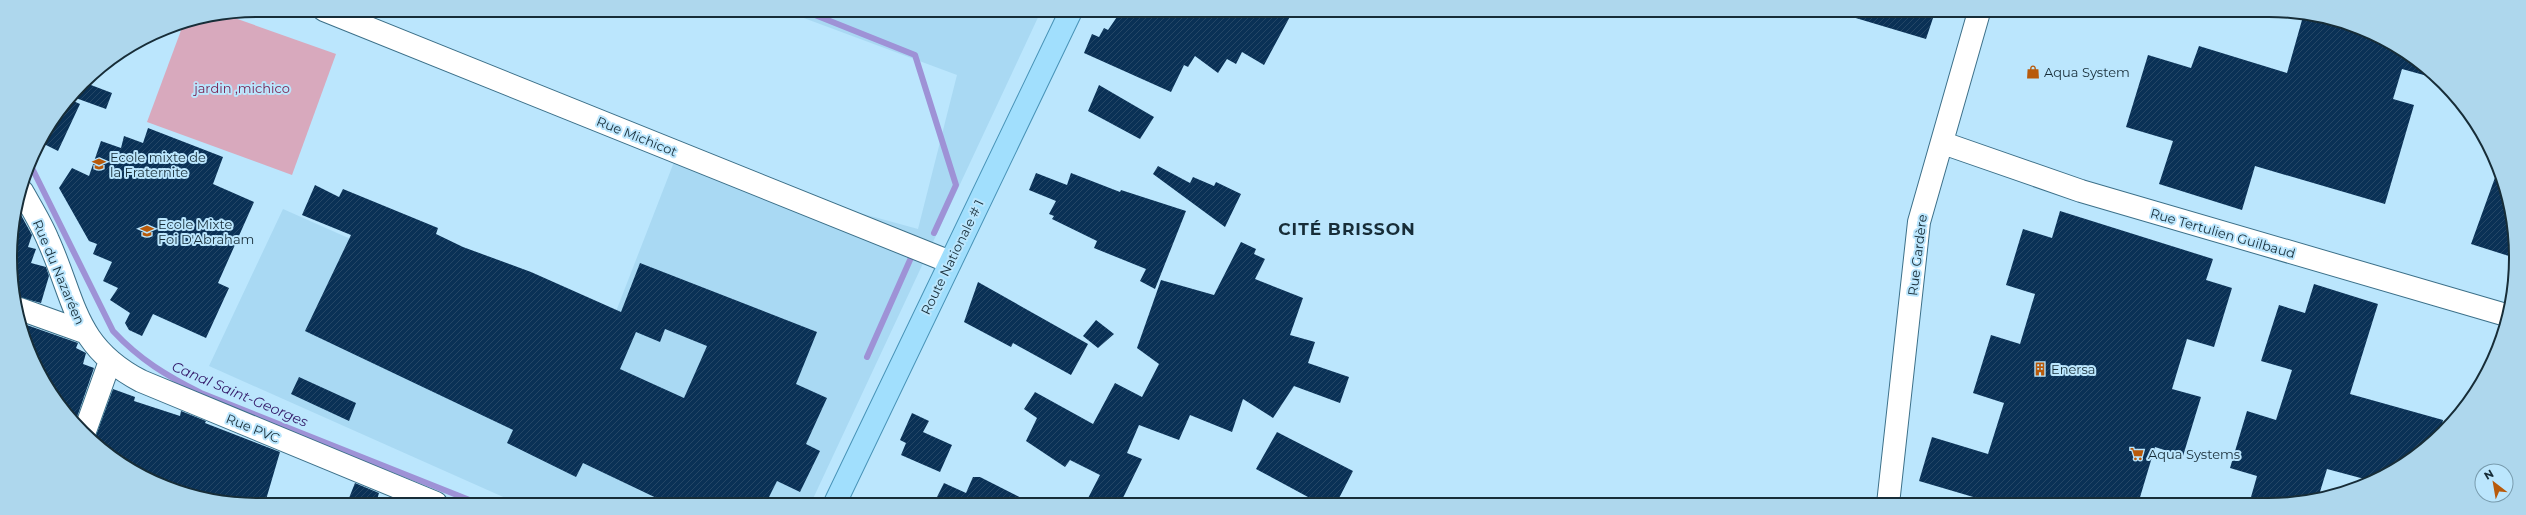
<svg xmlns="http://www.w3.org/2000/svg" width="2526" height="515" font-family="Montserrat,sans-serif">
  <style>
    .built { fill: #a9d9f3 }
    .green { fill: #d8a9bd }
    .lines { fill: none; stroke-linecap: round; stroke-linejoin: round }
    .stream { stroke: #9e92d6; stroke-width: 6 }
    .building { fill: url(#building-hatch); fill-rule: evenodd }
    .street-casing { stroke: #3c7089; stroke-width: 24 }
    .primary-casing { stroke: #4893b7; stroke-width: 24 }
    .street { stroke: #fff; stroke-width: 22 }
    .primary { stroke: #a1dffd; stroke-width: 22 }
    .labels { text-anchor: middle; stroke-width: 4; stroke-linejoin: round; paint-order: stroke }
    .poi-label { font-size: 13px; fill: #172d38; stroke: #bbe6fd; text-anchor: start }
    .park-label { font-size: 13px; fill: #792250; stroke: #bbe6fd }
    .street-label { font-size: 13px; fill: #172d38; stroke: #bbe6fd }
    .water-label { font-size: 14px; font-style: italic; fill: #321868; stroke: #bbe6fd }
    .district-label { font-size: 17px; font-weight: bold; letter-spacing: 1px; fill: #172d38; stroke: #bbe6fd }
    .rim { fill: none; stroke: #172d38; stroke-width: 2 }
  </style>
  <defs>
    <pattern id="building-hatch" width="6" height="6" patternUnits="userSpaceOnUse"><rect width="6" height="6" fill="#0a3156"/><path d="M-1 1l2-2M0 6l6-6M5 7l2-2" fill="none" stroke="#244666"/></pattern>
  </defs>
  <rect width="100%" height="100%" fill="#bbe6fd"/>
  <path class="built" d="M785,11H1041L811,503H517L209,366L283,209L601,350L674,162L918,229L957,75Z"/>
  <path class="green" d="M229,16L336,54L292,175L147,122L183,25Z"/>
  <g class="lines">
    <path class="stream" d="M805,11L915,55L956,185L934,233
      M29,162L113,331C140,360 167,376 201,393L477,503
      M867,357L914,251"/>
  </g>
  <path class="building" d="M1121,11H1293L1264,65L1242,52L1236,64L1227,59L1218,73L1195,56L1188,67L1184,65L1171,92L1084,53L1092,34L1099,37L1104,28L1108,30Z
    M1849,12H1935L1926,39L1849,16Z
    M2304,13L2392,43L2431,77L2402,69L2393,99L2414,105L2385,204L2255,166L2242,210L2159,184L2173,141L2126,127L2148,55L2191,68L2199,46L2287,73Z
    M83,82L112,93L106,109L73,97Z
    M1099,85L1154,117L1140,139L1088,111Z
    M71,100L80,104L58,151L42,143Z
    M148,128L223,157L213,184L254,202L218,283L229,288L206,338L153,314L142,336L129,330L125,323L130,313L110,300L118,288L103,281L112,262L93,254L97,244L89,241L59,188L72,168L89,176L101,141L121,148L124,136L143,143Z
    M1158,166L1190,183L1193,177L1214,186L1216,182L1241,194L1225,227L1153,174Z
    M2497,172L2508,193L2512,257L2471,244Z
    M1036,173L1067,185L1071,173L1120,192L1121,190L1186,211L1155,289L1140,281L1146,269L1094,248L1097,241L1052,219L1054,216L1049,214L1056,201L1029,190Z
    M315,185L339,197L343,189L438,228L436,234L463,247L531,272L621,312L640,263L817,332L796,384L827,398L806,444L820,451L800,492L777,481L766,503H667L583,463L576,477L507,443L513,430L305,331L351,235L302,215ZM665,329L707,346L684,398L620,369L636,332L660,342Z
    M2060,211L2213,259L2206,280L2232,288L2214,347L2187,339L2172,389L2201,397L2183,456L2155,447L2138,504H1997L1919,481L1932,437L1988,454L2004,403L1973,393L1991,335L2020,344L2035,294L2006,285L2023,229L2052,238Z
    M17,213L21,215L32,235L28,247L36,249L31,263L46,267L49,276L41,303L18,297L11,242Z
    M1241,242L1256,249L1254,254L1265,259L1255,279L1303,298L1290,335L1315,342L1308,363L1349,377L1340,403L1294,386L1273,418L1243,399L1232,432L1190,415L1179,440L1139,425L1127,453L1142,459L1120,504H1085L1100,475L1070,460L1065,467L1026,441L1037,418L1024,409L1035,392L1093,424L1115,383L1142,397L1159,364L1137,348L1161,280L1214,295Z
    M978,282L1088,344L1071,375L1013,343L1011,347L964,322Z
    M2314,284L2378,304L2350,394L2443,420L2440,435L2378,480L2372,481L2327,469L2319,495L2285,504H2249L2257,476L2230,468L2247,411L2276,420L2292,370L2261,361L2279,305L2305,313Z
    M1096,320L1114,334L1098,348L1083,336Z
    M21,323L78,343L76,348L86,353L83,364L94,368L75,423L23,337Z
    M299,377L356,403L349,421L291,394Z
    M113,389L135,397L134,401L180,416L181,411L206,421L205,423L280,452L265,503H225L148,479L95,438Z
    M912,413L929,421L923,432L952,445L940,472L901,455L906,443L900,440Z
    M1277,432L1353,471L1336,504H1321L1256,469Z
    M973,477H980L1033,504L934,503L944,483L966,493Z
    M355,483L379,493L376,503H347Z"/>
  <g class="lines">
    <g class="street-casing">
      <path id="street" d="M324,10L950,262
        M1943,143L2081,191L2506,315
        M22,191C31,207 41,223 48,240C76,302 74,346 141,381L436,503
        M20,309L84,332
        M85,431L110,361
        M1888,504L1919,222L1979,12"/>
    </g>
    <g class="primary-casing">
      <path id="primary" d="M835,503L1071,11"/>
    </g>
    <use href="#street" class="street"/>
    <use href="#primary" class="primary"/>
  </g>
  <defs>
    <g id="shop-bare" transform="scale(1.08)"><path d="M-5-2.5h2.3a2.7 3.5 0 0 1 5.4 0H5L5.5 6h-11ZM-1.5-2.5h3a1.5 2.3 0 0 0-3 0Z" fill="#b85a0b" stroke="#bbe6fd" stroke-width="2.5" paint-order="stroke"/></g>
    <g id="school-bare" transform="scale(1.08)"><path d="M0-5L7-2L0 1L-7-2ZM-4 1L0 2.5L4 1V4Q0 6-4 4Z" fill="#b85a0b" stroke="#bbe6fd" stroke-width="2.5" paint-order="stroke"/></g>
    <g id="building-bare" transform="scale(1.08)"><path d="M-4-6H4V6H1V3H-1V6H-4ZM-2.5-4.3h1.7v1.8h-1.7ZM.8-4.3h1.7v1.8H.8ZM-2.5-1h1.7V.8h-1.7ZM.8-1h1.7V.8H.8Z" fill="#b85a0b" stroke="#bbe6fd" stroke-width="2.5" paint-order="stroke"/></g>
    <g id="supermarket-bare" transform="scale(1.08)"><path d="M-6-5.5h2.5l.6 2H6L4.5 2H-2.5L-4.4-4H-6ZM-1.5 3.2a1.3 1.3 0 1 0 .1 0ZM3 3.2a1.3 1.3 0 1 0 .1 0Z" fill="#b85a0b" stroke="#bbe6fd" stroke-width="2.5" paint-order="stroke"/></g>
  </defs>
  <g fill-rule="evenodd">
    <use href="#shop-bare" x="2033" y="72"/>
    <use href="#school-bare" x="99" y="164"/>
    <use href="#school-bare" x="147" y="231"/>
    <use href="#building-bare" x="2040" y="369"/>
    <use href="#supermarket-bare" x="2137" y="454"/>
  </g>
  <g class="labels">
    <g class="poi-label">
      <text x="2044" y="77">Aqua System</text>
      <text x="110" y="162">Ecole mixte de<tspan x="110" dy="15">la Fraternite</tspan></text>
      <text x="158" y="229">Ecole Mixte<tspan x="158" dy="15">Foi D'Abraham</tspan></text>
      <text x="2051" y="374">Enersa</text>
      <text x="2148" y="459">Aqua Systems</text>
    </g>
    <g class="park-label">
      <text x="242" y="93">jardin ,michico</text>
    </g>
    <g class="street-label">
      <text transform="translate(637 136) rotate(22)" y="5">Rue Michicot</text>
      <text transform="translate(2223 233) rotate(16)" y="5">Rue Tertulien Guilbaud</text>
      <text transform="translate(1917 255) rotate(-83)" y="5">Rue Gardère</text>
      <text transform="translate(952 257) rotate(-64)" y="5">Route Nationale # 1</text>
      <text transform="translate(59 272) rotate(67)" y="5">Rue du Nazaréen</text>
      <text transform="translate(253 428) rotate(22)" y="5">Rue PVC</text>
    </g>
    <g class="water-label">
      <text transform="translate(240 394) rotate(23)" y="5">Canal Saint-Georges</text>
    </g>
    <g class="district-label">
      <text x="1347" y="235">CITÉ BRISSON</text>
    </g>
  </g>
  <path d="M0 0H2526V515H0ZM257 17H2269A240 240 0 0 1 2509 257V258A240 240 0 0 1 2269 498H257A240 240 0 0 1 17 258V257A240 240 0 0 1 257 17Z" fill="#aed7ed" fill-rule="evenodd"/>
  <path class="rim" d="M257 17H2269A240 240 0 0 1 2509 257V258A240 240 0 0 1 2269 498H257A240 240 0 0 1 17 258V257A240 240 0 0 1 257 17Z"/>
  <g transform="translate(2494 483) rotate(329)"><circle r="19" fill="#bbe6fd" stroke="#799cae"/>
  <path d="M0-3L7 15L0 10L-7 15Z" fill="#b85a0b"/>
  <text y="-6" font-size="11" font-weight="bold" text-anchor="middle" fill="#172d38">N</text>
  </g>
</svg>
